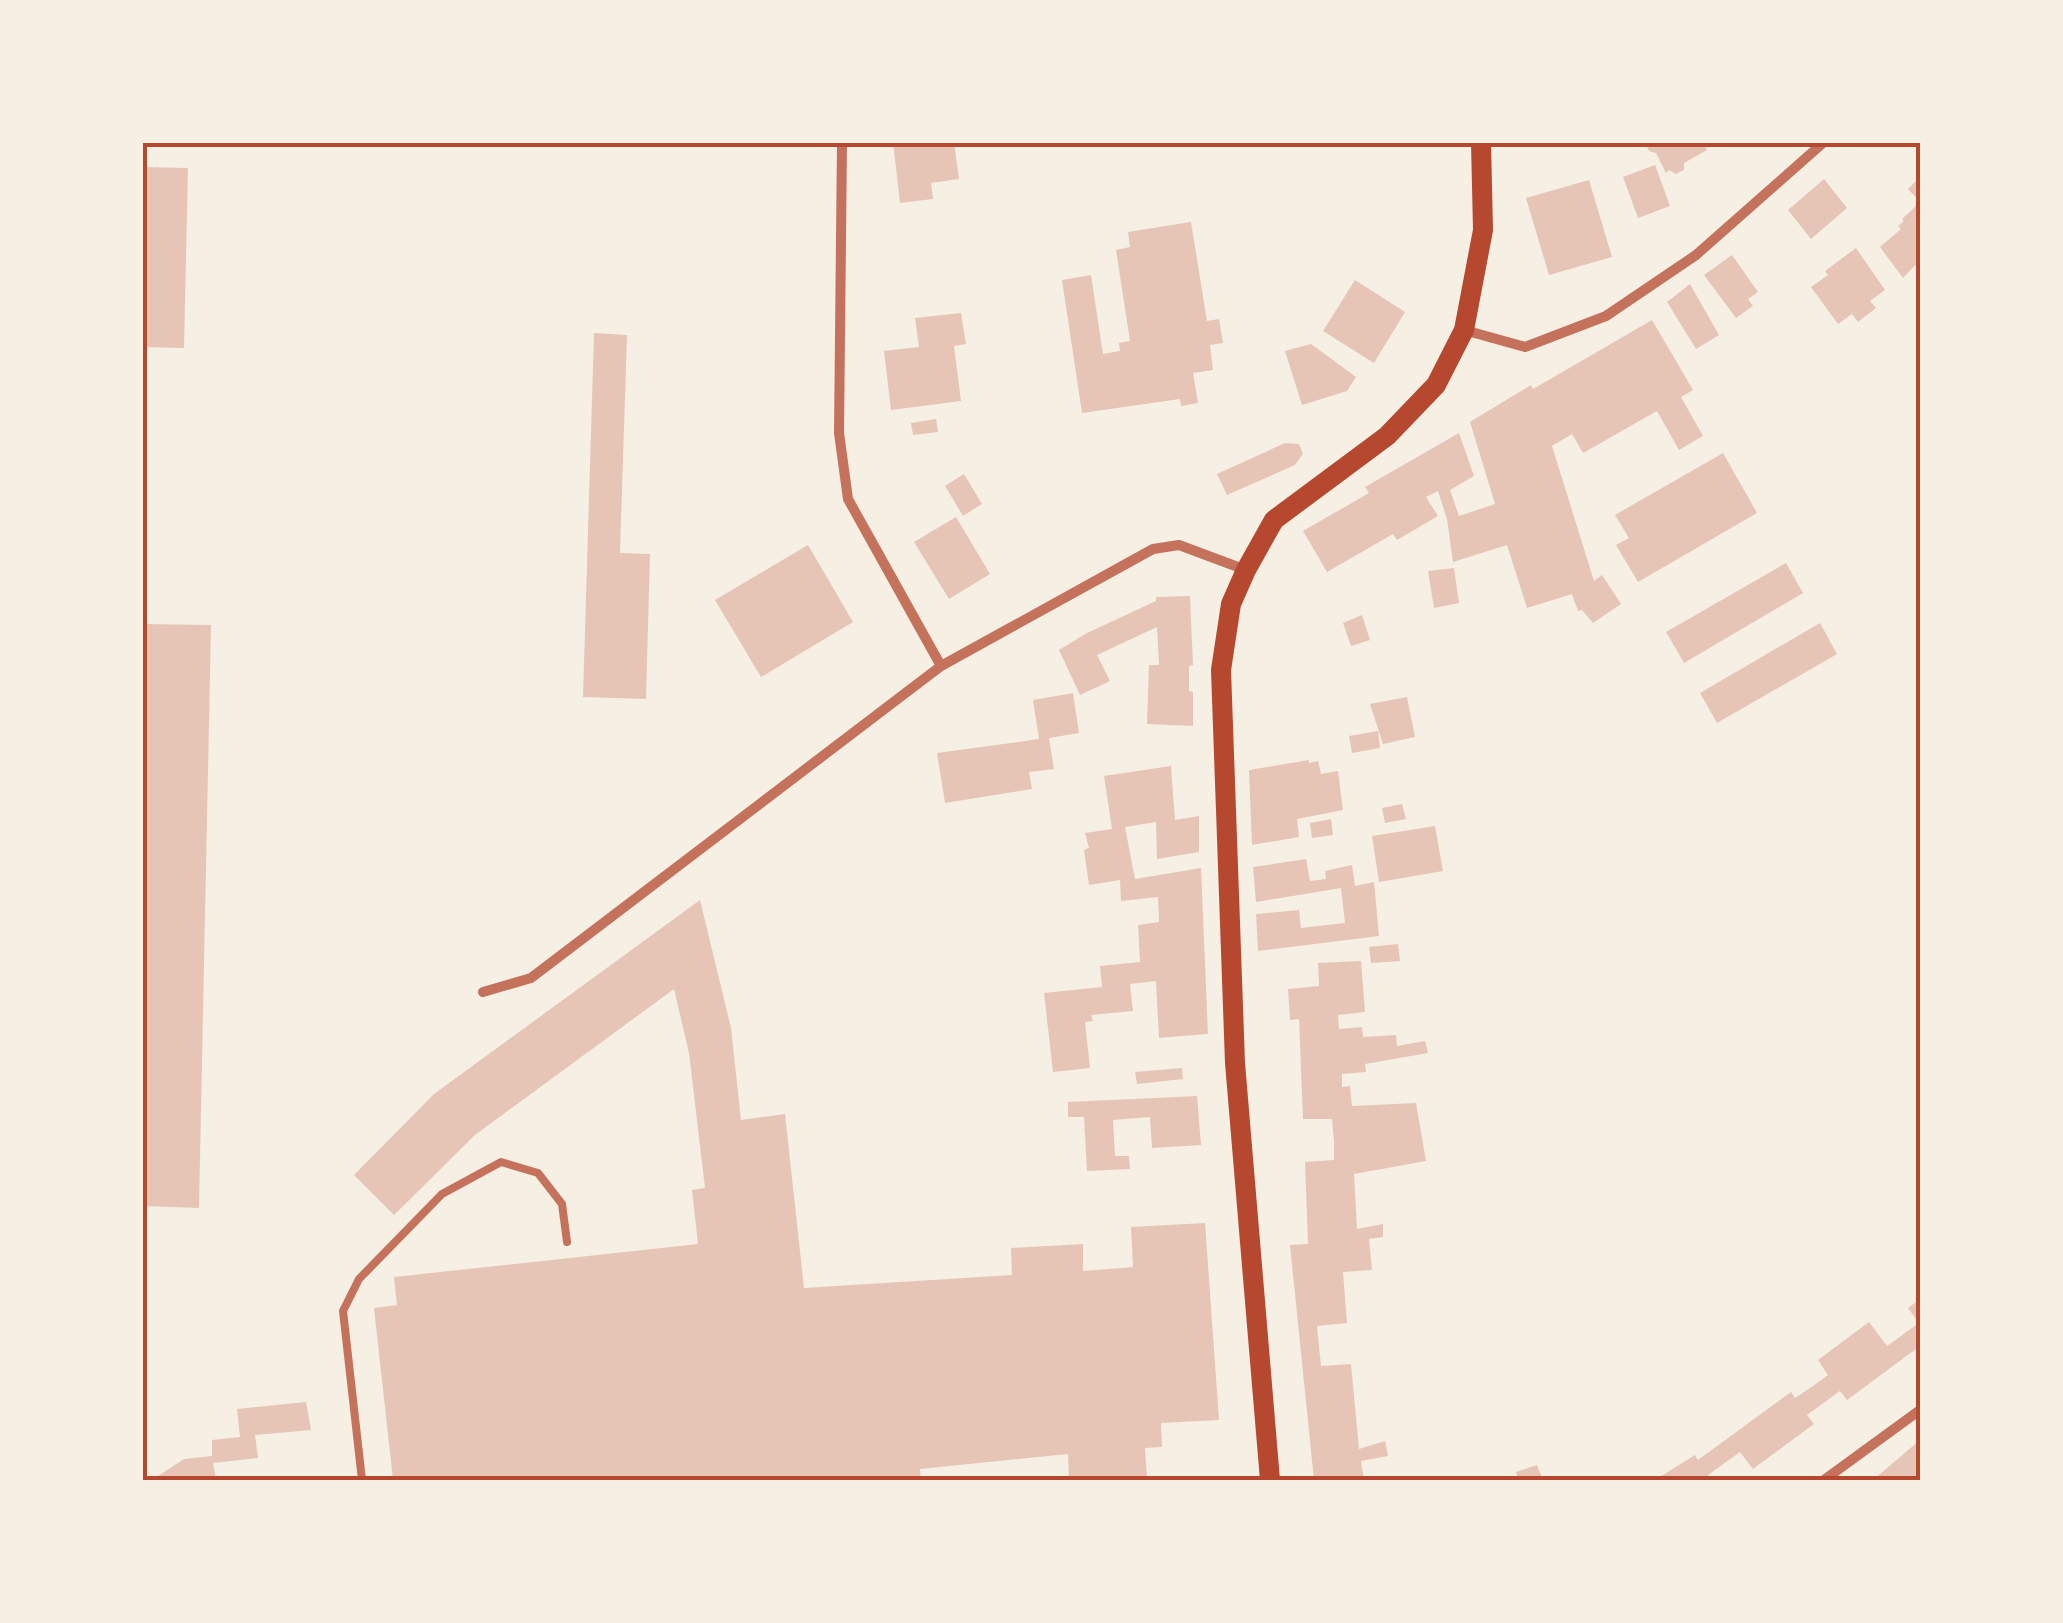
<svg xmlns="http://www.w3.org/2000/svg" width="2063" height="1623" font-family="'Exo 2',sans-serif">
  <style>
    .building { fill: #e6c5b7 }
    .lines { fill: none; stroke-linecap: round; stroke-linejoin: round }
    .service { stroke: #c5725c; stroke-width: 8 }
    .minor { stroke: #c5725c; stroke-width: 10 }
    .secondary { stroke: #b5482f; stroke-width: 20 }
    .neatline { fill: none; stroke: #b5482f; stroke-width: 4 }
  </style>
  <rect width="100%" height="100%" fill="#f6efe4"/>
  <path class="building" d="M893,142H954L959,179L931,183L933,199L900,203Z
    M1645,142H1703L1707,150L1684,163V170L1676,174L1669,170L1666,173L1656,153L1649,151Z
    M1655,165L1670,206L1638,218L1623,177Z
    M142,167L188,168L184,348L142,347Z
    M1920,177V260L1903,278L1880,247L1901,229L1898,226L1904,221L1902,219L1920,202L1908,189Z
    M1824,179L1847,208L1811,239L1788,210Z
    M1589,180L1612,257L1549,275L1526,198Z
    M1191,222L1207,321L1219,319L1223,343L1210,345L1213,370L1193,373L1198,403L1181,406L1180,399L1082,413L1062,280L1091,275L1103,354L1120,351L1119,343L1130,341L1116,250L1130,247L1128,232Z
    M1856,248L1885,290L1870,301L1876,308L1858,322L1852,314L1838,324L1811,287L1828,275L1825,271Z
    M1732,255L1758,292L1748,299L1753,306L1736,318L1704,275Z
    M1355,280L1405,312L1374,363L1323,331Z
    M1690,284L1719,335L1696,349L1667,302Z
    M961,313L966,344L954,346L961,401L891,410L884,351L919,347L915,318Z
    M1652,320L1693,390L1681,397L1703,436L1679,450L1657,411L1583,453L1572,434L1552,446L1594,581L1602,575L1621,604L1593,623L1582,610L1578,611L1572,594L1527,608L1507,545L1453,562L1447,519L1438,491L1426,497L1438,516L1397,540L1393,534L1327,572L1303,531L1369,493L1365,487L1459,433L1474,476L1450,490L1459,516L1495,504L1470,422L1531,385L1533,389L1571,367Z
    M594,333L627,335L620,553L650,554L646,699L583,697Z
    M1311,344L1356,377L1347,391L1302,405L1285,351Z
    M936,419L938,432L913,435L911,423Z
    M1285,443L1299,444L1303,454L1295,465L1227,495L1217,474Z
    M1723,453L1757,513L1638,582L1616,545L1629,538L1615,515Z
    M964,474L982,504L963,516L945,486Z
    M956,517L990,574L949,599L914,542Z
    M808,545L853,622L761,677L715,600Z
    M1786,563L1803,593L1684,663L1666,632Z
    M1454,568L1459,603L1434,608L1428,571Z
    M1190,596L1193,665L1189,666V691L1193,692V726L1147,724L1149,665H1159L1157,627L1097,655L1110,681L1080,695L1059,650L1087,633L1156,601V597Z
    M1362,615L1370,640L1351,646L1343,623Z
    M1820,623L1837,654L1717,723L1700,693Z
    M142,624L211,625L199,1208L142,1206Z
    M1073,693L1079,733L1049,738L1054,769L1029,772L1032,789L945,803L937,753L1039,739L1033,700Z
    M1407,697L1415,737L1383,744L1370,704Z
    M1378,731L1380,748L1352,753L1349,736Z
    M1309,760V763L1318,761L1321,774L1338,771L1343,810L1297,819L1299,837L1252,845L1249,770Z
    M1171,766L1175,820L1199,816V852L1157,859L1156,822L1125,827L1135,879L1201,868L1208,1034L1159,1038L1156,981L1130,984L1133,1011L1091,1015L1093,1021L1085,1022L1090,1068L1053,1072L1044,993L1102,987L1100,966L1140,962L1138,925L1159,922L1158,897L1121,901L1120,880L1089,885L1084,850L1089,848L1085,833L1112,829L1104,776Z
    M1402,804L1406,819L1385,823L1382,808Z
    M1331,819L1333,835L1312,838L1310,823Z
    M1435,826L1443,871L1379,882L1372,836Z
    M1306,859L1310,881L1326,879L1325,871L1352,865L1355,886L1374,882L1379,936L1258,951L1256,914L1299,910L1301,928L1345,923L1341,888L1256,902L1253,867Z
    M700,900L731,1028L741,1120L785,1114L804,1288L1012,1275L1011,1248L1083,1244V1271L1133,1267L1131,1227L1205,1223L1219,1420L1161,1423L1162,1447L1145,1448L1147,1480H1069L1068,1454L920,1469L921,1480H393L374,1308L397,1305L394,1277L698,1244L692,1190L705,1188L689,1053L674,989L475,1135L394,1215L354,1175L434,1094Z
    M1398,944L1400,961L1371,963L1369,947Z
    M1361,961L1365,1012L1338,1015L1339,1029L1362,1027L1363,1037L1396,1035L1397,1046L1425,1041L1428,1053L1365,1064L1366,1072L1342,1074V1087L1350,1086L1352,1106L1416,1103L1426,1161L1354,1174L1357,1229L1383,1224V1237L1369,1239L1372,1270L1343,1272L1347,1323L1317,1326L1321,1366L1351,1364L1359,1449L1385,1441L1388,1456L1361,1461L1364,1480H1314L1290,1245L1308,1244L1305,1162L1334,1160V1141L1332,1119H1303L1299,1019L1290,1020L1288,989L1319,986L1318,963Z
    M1182,1068L1183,1079L1137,1084L1135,1072Z
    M1197,1096L1201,1145L1152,1148L1150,1117L1113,1120L1115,1156H1129L1130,1169L1087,1171L1084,1117H1068V1102Z
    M1920,1299V1346L1847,1400L1840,1391L1807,1415L1814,1424L1753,1469L1740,1452L1708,1475L1711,1480H1655L1695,1455L1698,1460L1791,1392L1795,1398L1813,1386L1828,1375L1818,1360L1869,1322L1887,1346L1919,1323L1908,1308Z
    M306,1402L311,1430L255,1435L258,1458L213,1463L216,1480H152L184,1459L212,1456V1440L240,1437L237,1409Z
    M1920,1440V1480H1873L1893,1463Z
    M1537,1465L1543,1480H1518L1516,1472Z"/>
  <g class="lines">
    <path class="service" d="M362,1480L343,1311L359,1279L442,1194L501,1162L538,1173L562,1204L567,1242"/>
    <path class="minor" d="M842,142L839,433L848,499L941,666
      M1464,330L1525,347L1606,316L1696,255L1824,142
      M483,992L531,978L941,666L1153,549L1179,545L1246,570
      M1824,1480L1920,1410"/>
    <path class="secondary" d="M1270,1480L1235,1063L1221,670L1231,604L1246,570L1274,520L1387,436L1436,385L1464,330L1483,230L1481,142"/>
  </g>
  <rect width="2063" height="1623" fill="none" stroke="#f6efe4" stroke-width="290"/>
  <rect x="145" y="145" width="1773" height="1333" class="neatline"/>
</svg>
